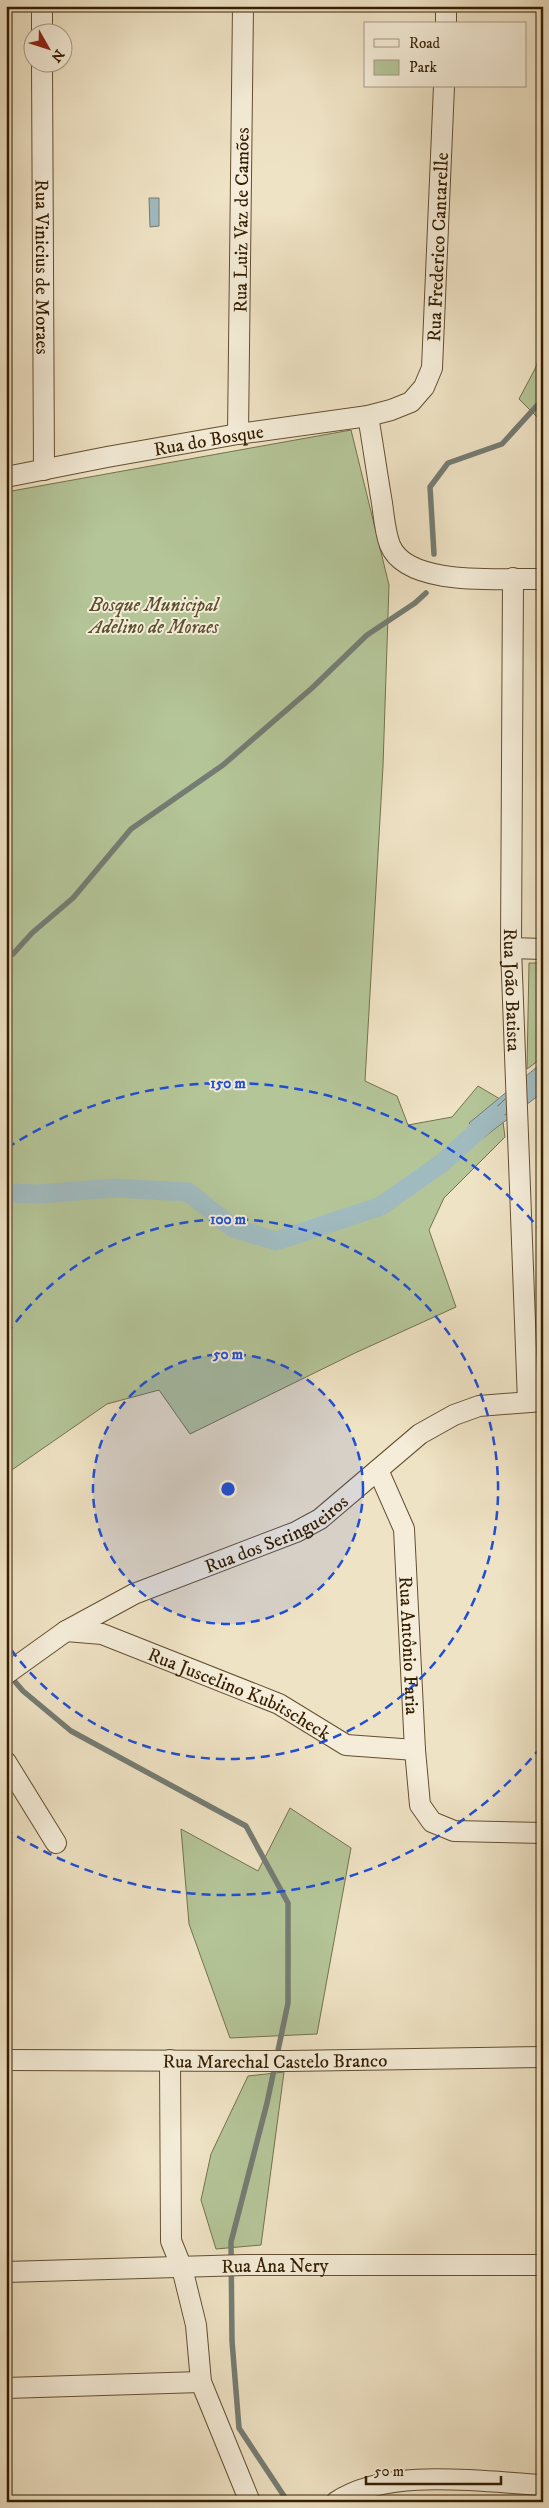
<svg xmlns="http://www.w3.org/2000/svg" width="549" height="2508" font-family="'IM FELL DW Pica',serif">
  <style>
    .green { fill: #b4c598; stroke: #74724c }
    .water { fill: #a0bbc0; stroke: #757c73 }
    .lines { fill: none; stroke-linecap: round; stroke-linejoin: round }
    .shore { stroke: #6a6c60; stroke-width: 1 }
    .stream { stroke: #757c73; stroke-width: 5.5 }
    .canal { stroke: #a0bbc0; stroke-width: 19 }
    .minor-casing { stroke: #634f31; stroke-width: 22 }
    .minor { stroke: #f5edd9; stroke-width: 20 }
    .ring { fill: none; stroke: #1d4ed8; stroke-width: 2.5; stroke-dasharray: 9 6 }
    .labels { text-anchor: middle; stroke-width: 4; stroke-linejoin: round; paint-order: stroke }
    .street-label { font-size: 19px; fill: #341e00; stroke: #f5edd9 }
    .park-label { font-size: 19px; font-style: italic; fill: #5a502e; stroke: #f5edd9 }
    .centre { fill: #1d4ed8; stroke: #f5edd9; stroke-width: 2.5 }
    .ring-label { font-size: 15px; text-anchor: middle; font-weight: bold; fill: #1d4ed8; stroke: #f5edd9; stroke-width: 4; stroke-linejoin: round; paint-order: stroke }
  </style>
  <rect width="100%" height="100%" fill="#efe3c5"/>
  <filter id="stains"><feTurbulence type="fractalNoise" baseFrequency=".004" numOctaves="4"/><feColorMatrix values="0 0 0 0 .2 0 0 0 0 .09 0 0 0 0 .02 0 0 0 .5 -.17"/></filter>
  <radialGradient id="worn" r=".72"><stop offset=".6" stop-color="#630" stop-opacity="0"/><stop offset="1" stop-color="#630" stop-opacity=".3"/></radialGradient>
  <path class="green" d="M543,317V411L538,418L519,399L536,367L540,352Z
    M351,430L389,585L383,766L365,1081L397,1096L408,1125L452,1117L478,1086L500,1099L505,1137L444,1198L429,1230L456,1307L355,1353L190,1434L159,1390L107,1404L6,1474V492Z
    M529,963H543V1057L527,1069Z
    M290,1808L351,1848L317,2034L230,2038L189,1924L181,1829L258,1871Z
    M284,2072L261,2245L216,2249L201,2200L211,2154L248,2076Z"/>
  <path class="water" d="M149,198H159V226L150,227Z
    M543,1062V1092L483,1138L469,1123Z"/>
  <g class="lines">
    <path class="shore" d="M505,1099L478,1125L485,1130L506,1114"/>
    <path class="stream" d="M434,554L430,487L448,463L502,444L543,399
      M6,957L13,954L32,933L73,898L131,829L223,765L312,688L367,635L415,603L426,593
      M10,1676L23,1691L71,1731L246,1826L288,1903V2003L267,2103L231,2242L232,2341L239,2428L288,2502"/>
    <path class="canal" d="M6,1193L39,1194L115,1188L188,1192L233,1228L276,1241L381,1206L442,1163L495,1115"/>
    <g class="minor-casing">
      <g id="minor">
        <path d="M42,6V32"/>
        <path d="M446,24V6"/>
        <path id="s1" d="M42,62L44,470"/>
        <path d="M368,416C373,445 377,474 382,503C384,517 385,532 390,545C407,588 504,578 543,579"/>
        <path id="s2" d="M238,434L243,6"/>
        <path id="s3" d="M6,477L107,457L238,434L368,416L391,410L411,402L424,387L432,368L444,86"/>
        <path id="s4" d="M513,578L511,948L528,1402"/>
        <path d="M511,948L543,949"/>
        <path id="s5" d="M378,1470L404,1529L415,1750L420,1805L432,1822L454,1831L543,1833"/>
        <path id="s6" d="M66,1631L102,1634L279,1704L346,1745L415,1750"/>
        <path id="s7" d="M6,1674L66,1631L134,1594L296,1532L320,1519L420,1434L454,1415L479,1406L543,1401"/>
        <path d="M6,1762L56,1843"/>
        <path id="s8" d="M6,2060L288,2061L543,2057"/>
        <path d="M170,2060L171,2241L182,2268L196,2325L201,2382L250,2502"/>
        <path id="s9" d="M6,2272L245,2265H543"/>
        <path d="M6,2388L201,2382"/>
        <path d="M336,2502C388,2467 482,2482 543,2485"/>
      </g>
    </g>
    <use href="#minor" class="minor"/>
  </g>
  <circle cx="228" cy="1489" r="135" fill="#1d4ed8" fill-opacity=".12"/>
  <g class="ring">
    <circle cx="228" cy="1489" r="135"/>
    <path d="M7 1334A270 270 0 1 1 7 1644"/>
    <path d="M541 1747A406 406 0 0 1 7 1830M7 1148A406 406 0 0 1 541 1231"/>
  </g>
  <g class="labels">
    <g class="street-label">
      <text dy="7" stroke="none"><textPath href="#s2" startOffset="214">Rua Luiz Vaz de Camões</textPath></text>
      <text dy="7" stroke="none"><textPath href="#s3" startOffset="574">Rua Frederico Cantarelle</textPath></text>
      <text dy="7" stroke="none"><textPath href="#s1" startOffset="205">Rua Vinicius de Moraes</textPath></text>
      <text dy="7" stroke="none"><textPath href="#s3" startOffset="206">Rua do Bosque</textPath></text>
      <text dy="7" stroke="none"><textPath href="#s4" startOffset="412">Rua João Batista</textPath></text>
      <text dy="7" stroke="none"><textPath href="#s7" startOffset="306">Rua dos Seringueiros</textPath></text>
      <text dy="7" stroke="none"><textPath href="#s5" startOffset="181">Rua Antônio Faria</textPath></text>
      <text dy="7" stroke="none"><textPath href="#s6" startOffset="186">Rua Juscelino Kubitscheck</textPath></text>
      <text dy="7" stroke="none"><textPath href="#s8" startOffset="269">Rua Marechal Castelo Branco</textPath></text>
      <text dy="7" stroke="none"><textPath href="#s9" startOffset="269">Rua Ana Nery</textPath></text>
    </g>
    <g class="park-label">
      <text x="154" y="611">Bosque Municipal<tspan x="154" dy="22">Adelino de Moraes</tspan></text>
    </g>
  </g>
  <circle cx="228" cy="1489" r="8" class="centre"/>
  <g class="ring-label">
    <text x="228" y="1088">150 m</text>
    <text x="228" y="1224">100 m</text>
    <text x="228" y="1359">50 m</text>
  </g>
  <rect width="549" height="2508" fill="none" stroke="#efe3c5" stroke-width="25"/>
  <rect x="8" y="8" width="534" height="2493" fill="none" stroke="#341e00" stroke-width="2.5"/>
  <rect x="12" y="12" width="524" height="2483" fill="none" stroke="#341e00"/>
  <rect x="364" y="22" width="162" height="65" fill="#f5edd9" stroke="#a89a82"/>
  <rect x="374" y="39" width="25" height="8" fill="#f5edd9" stroke="#a89a82"/>
  <text x="409" y="48" font-size="15" fill="#341e00">Road</text>
  <rect x="374" y="60" width="25" height="15" fill="#b4c598" stroke="#a89a82"/>
  <text x="409" y="72" font-size="15" fill="#341e00">Park</text>
  <g transform="translate(48 48) rotate(129)"><circle r="24" fill="#f5edd9" stroke="#a89a82"/>
  <path d="M0-4L9 19L0 12L-9 19Z" fill="#8f2418"/>
  <text y="-8" font-size="14" font-weight="bold" text-anchor="middle" fill="#341e00">N</text>
  </g>
  <path d="M366 2476v8h135v-8" fill="none" stroke="#341e00" stroke-width="2.5"/>
  <text x="374" y="2476" font-size="15" fill="#341e00" stroke="#f5edd9" stroke-width="4" paint-order="stroke">50 m</text>
  <rect width="100%" height="100%" filter="url(#stains)"/>
  <rect width="100%" height="100%" fill="url(#worn)"/>
</svg>
